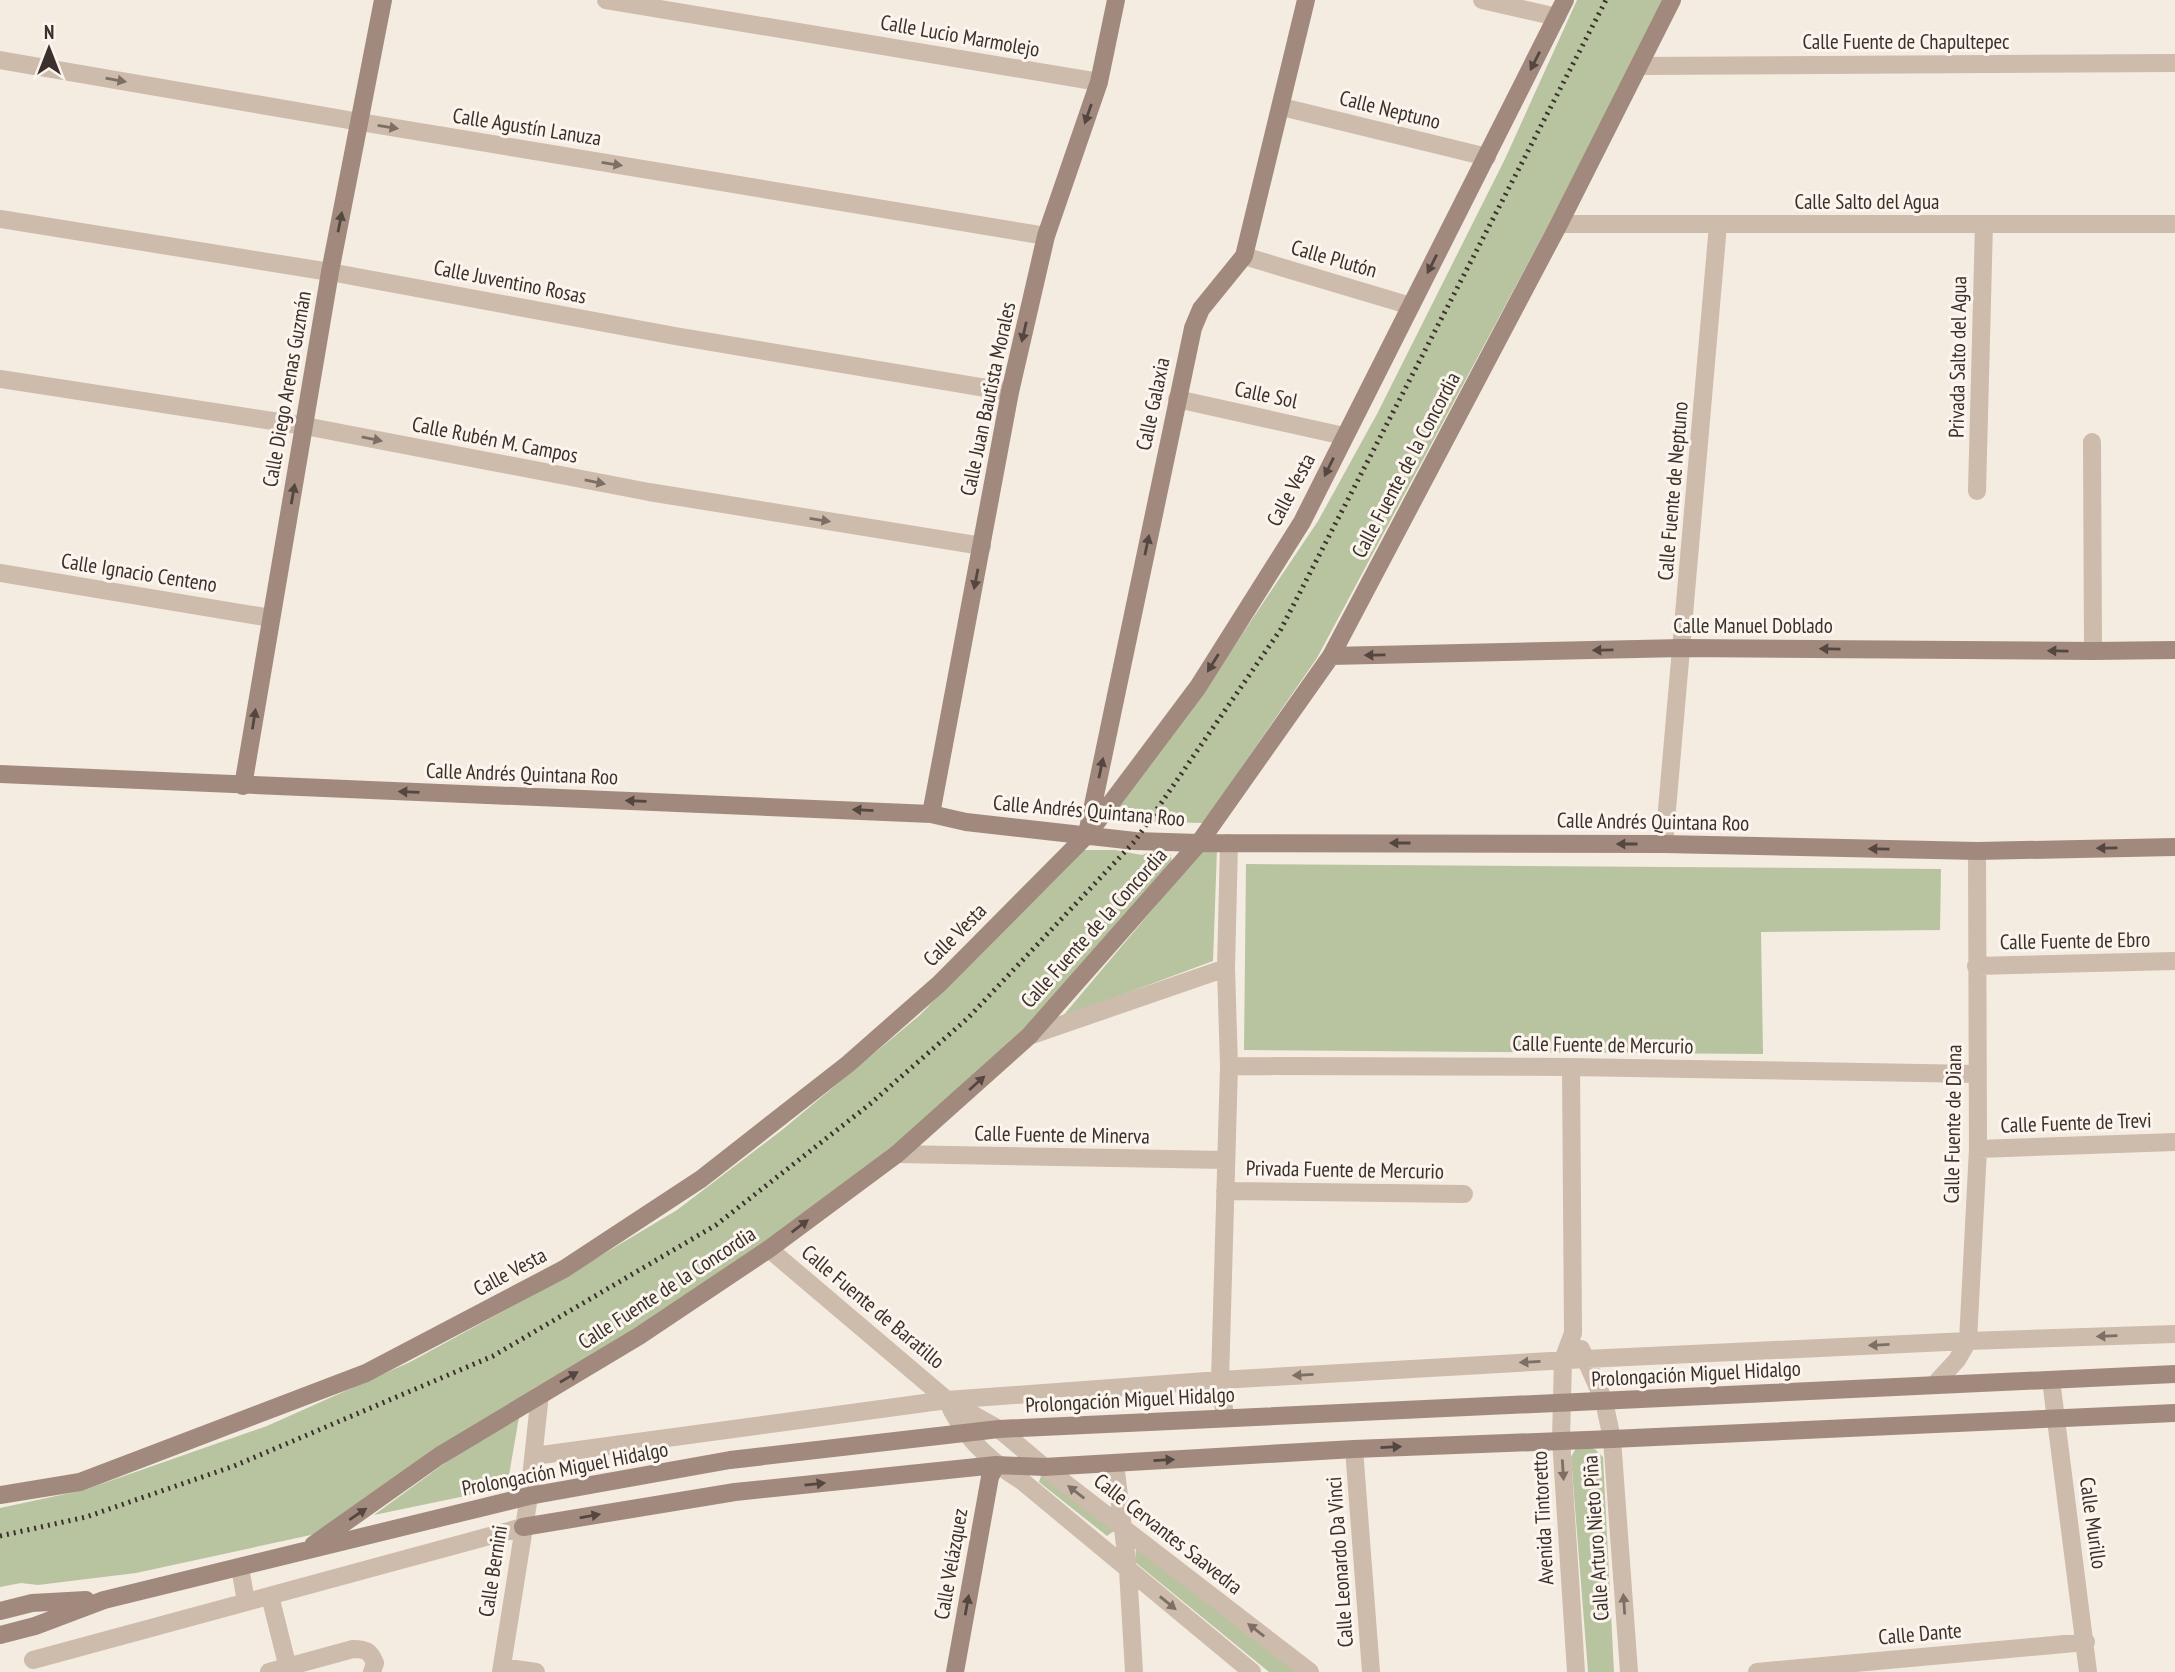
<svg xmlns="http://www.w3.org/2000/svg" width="2175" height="1672" font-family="'PT Sans Narrow',sans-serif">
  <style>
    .green { fill: #b8c4a0 }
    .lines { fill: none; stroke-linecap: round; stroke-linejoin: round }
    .street { stroke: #cdbbac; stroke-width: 18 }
    .secondary { stroke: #a18a7d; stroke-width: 18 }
    .rail { stroke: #3b302b; stroke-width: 5; stroke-dasharray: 2 5; stroke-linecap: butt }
    .oneway { fill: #544640 }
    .oneway2 { fill: #7d6f65 }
    .labels { text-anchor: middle; stroke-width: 6; stroke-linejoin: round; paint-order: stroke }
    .street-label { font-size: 21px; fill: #3b302b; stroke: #fbf5ee }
  </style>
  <rect width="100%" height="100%" fill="#f4ebe1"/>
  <path class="green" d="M1577,0H1665L1606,117L1317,658L1203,823L1108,821L1196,703L1318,521L1377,414L1505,159Z
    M1080,850H1115L1142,855L1155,850L1171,855L1172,865L1081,971L1002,1052L812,1216L320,1533L136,1573L38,1585L21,1583L0,1587V1508L84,1490L267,1426L410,1362L555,1283L677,1210L782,1130L920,1015Z
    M1217,850L1213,961L1062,1017L1201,852Z
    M1246,864L1941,869L1940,930L1761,932L1763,1054L1244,1050Z
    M519,1417L508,1481L499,1489L374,1515L456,1455Z
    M1586,1445L1596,1450L1603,1457L1614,1672H1588L1571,1457L1576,1448Z
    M1042,1473L1115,1530L1107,1536L1039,1482Z
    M1136,1546L1297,1672H1269L1135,1562Z"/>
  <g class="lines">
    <path class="street" d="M606,0L1099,82
      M1482,0L1557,17
      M0,60L360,122L1046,236
      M1637,66L2175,63
      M1282,107L1487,157
      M0,219L330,272L675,336L1010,392
      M1559,224H2175
      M1244,256L1411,306
      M0,379L305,426L649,492L982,546
      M1177,399L1344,436
      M2092,442L2093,651
      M1977,491L1984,224
      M0,573L271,618
      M1664,844L1718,225
      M1976,966L2175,961
      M1029,1036L1226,968
      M1229,1066L1571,1067L1977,1074
      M1571,1067L1573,1333L1563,1360L1561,1439L1576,1672
      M1978,1149L2175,1142
      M897,1154L1226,1160
      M1225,1191L1464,1194
      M769,1249L947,1400L999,1429L1044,1467L1310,1672
      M1581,1349L1604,1401L1612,1439L1629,1672
      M2051,1380L2088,1672
      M1934,1385L1957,1360L1968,1341L1978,1149L1977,851
      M947,1400C962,1436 989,1461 1022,1481L1252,1672
      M1225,1417L1220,1380L1229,1066L1226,968L1229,843
      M1354,1449L1371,1672
      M534,1456L947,1400L1220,1380L1586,1359L1968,1341L2175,1334
      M1115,1463L1128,1570L1134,1672
      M240,1567L246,1602
      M270,1596L289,1672
      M33,1660L523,1527
      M502,1667L536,1672
      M269,1672L353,1649C366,1649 370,1651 375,1663L372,1672
      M501,1672L529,1496L540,1394
      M1757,1672L2086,1642"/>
    <path class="secondary" d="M1331,656L1682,648L2093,651L2175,650
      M0,774L931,814L966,822L1135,841L1199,843L1664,844L1977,851L2175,847
      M243,786L330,272L383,0
      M931,814L1010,392L1046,236L1099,82L1116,0
      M1088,829L1193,328L1201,309L1244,256L1306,0
      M0,1495L80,1482L366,1373L564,1269L701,1179L848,1064L939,984L1087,835L1198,687L1302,522L1565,0
      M523,1527L735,1492L996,1465L1044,1467L1354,1449L1612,1439L2175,1413
      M313,1545L439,1456L639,1336L769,1249L897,1154L1029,1036L1199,843L1331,656L1559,224L1672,0
      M0,1611L32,1603L86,1600
      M0,1635L35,1626L104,1600L529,1496L730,1460L999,1429L2175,1374
      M955,1672L990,1477L996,1465"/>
    <path class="rail" d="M0,1536L86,1517L234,1466L493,1356L716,1225L870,1104L968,1018L1135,841L1281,629L1606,0"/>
  </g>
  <defs><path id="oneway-solid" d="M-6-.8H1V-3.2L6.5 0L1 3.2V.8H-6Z" transform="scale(1.75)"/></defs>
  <g class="oneway">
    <use href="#oneway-solid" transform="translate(1535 61) rotate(117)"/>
    <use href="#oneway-solid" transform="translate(1088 114) rotate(109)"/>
    <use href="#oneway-solid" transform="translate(340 222) rotate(-79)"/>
    <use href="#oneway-solid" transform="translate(1432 264) rotate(117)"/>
    <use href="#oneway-solid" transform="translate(1024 332) rotate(103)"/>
    <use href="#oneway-solid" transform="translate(1329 467) rotate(116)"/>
    <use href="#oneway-solid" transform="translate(293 494) rotate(-80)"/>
    <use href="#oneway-solid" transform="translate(1147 545) rotate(-78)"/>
    <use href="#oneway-solid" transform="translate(976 579) rotate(101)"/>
    <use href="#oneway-solid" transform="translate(1830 649) rotate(-179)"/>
    <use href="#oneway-solid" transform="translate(1603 650) rotate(179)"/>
    <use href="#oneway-solid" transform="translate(2058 651) rotate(-179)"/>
    <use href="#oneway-solid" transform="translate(1375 655) rotate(179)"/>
    <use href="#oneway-solid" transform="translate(1213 663) rotate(122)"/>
    <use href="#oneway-solid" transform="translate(254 719) rotate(-81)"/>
    <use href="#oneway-solid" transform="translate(1101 768) rotate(-78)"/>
    <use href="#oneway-solid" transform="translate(409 792) rotate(-178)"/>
    <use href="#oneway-solid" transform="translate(636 801) rotate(-178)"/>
    <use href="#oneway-solid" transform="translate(863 810) rotate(-177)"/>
    <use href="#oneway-solid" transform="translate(1400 843) rotate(-180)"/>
    <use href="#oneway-solid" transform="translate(1627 844) rotate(-180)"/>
    <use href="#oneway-solid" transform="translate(2107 848) rotate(179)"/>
    <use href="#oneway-solid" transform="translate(1879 849) rotate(-179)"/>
    <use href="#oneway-solid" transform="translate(977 1083) rotate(-42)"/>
    <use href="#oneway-solid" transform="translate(800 1226) rotate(-37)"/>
    <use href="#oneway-solid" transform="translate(569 1377) rotate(-30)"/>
    <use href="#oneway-solid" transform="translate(1391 1447) rotate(-3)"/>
    <use href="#oneway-solid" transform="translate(1164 1460) rotate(-3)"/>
    <use href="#oneway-solid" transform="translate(815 1484) rotate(-6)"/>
    <use href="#oneway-solid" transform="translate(358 1514) rotate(-34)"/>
    <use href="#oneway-solid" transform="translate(590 1516) rotate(-10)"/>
    <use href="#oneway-solid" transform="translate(967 1605) rotate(-80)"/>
  </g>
  <g class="oneway2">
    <use href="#oneway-solid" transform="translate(116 80) rotate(10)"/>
    <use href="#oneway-solid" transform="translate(388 127) rotate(9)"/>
    <use href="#oneway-solid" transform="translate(612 164) rotate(9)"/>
    <use href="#oneway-solid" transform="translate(372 439) rotate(11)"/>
    <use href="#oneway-solid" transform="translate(595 482) rotate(11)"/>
    <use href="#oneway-solid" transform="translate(820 520) rotate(9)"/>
    <use href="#oneway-solid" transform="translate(2107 1336) rotate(178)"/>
    <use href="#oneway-solid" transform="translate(1879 1345) rotate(177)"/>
    <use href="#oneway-solid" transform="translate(1530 1362) rotate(177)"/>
    <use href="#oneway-solid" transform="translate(1303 1375) rotate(177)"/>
    <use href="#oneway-solid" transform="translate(1563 1470) rotate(86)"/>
    <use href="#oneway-solid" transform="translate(1076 1492) rotate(-142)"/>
    <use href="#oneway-solid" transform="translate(1168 1603) rotate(39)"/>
    <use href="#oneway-solid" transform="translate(1624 1604) rotate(-94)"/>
    <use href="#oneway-solid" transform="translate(1256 1630) rotate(-142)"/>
  </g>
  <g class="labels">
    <g class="street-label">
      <text transform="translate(960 36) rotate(10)" y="7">Calle Lucio Marmolejo</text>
      <text x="1906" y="49">Calle Fuente de Chapultepec</text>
      <text transform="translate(1390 110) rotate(14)" y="7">Calle Neptuno</text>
      <text transform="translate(527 127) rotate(9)" y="7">Calle Agustín Lanuza</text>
      <text x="1867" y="209">Calle Salto del Agua</text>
      <text transform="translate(1334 259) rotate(16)" y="7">Calle Plutón</text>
      <text transform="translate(510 282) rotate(11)" y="7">Calle Juventino Rosas</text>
      <text transform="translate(1958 357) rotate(-89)" y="7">Privada Salto del Agua</text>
      <text transform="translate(287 389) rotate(-80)" y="7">Calle Diego Arenas Guzmán</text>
      <text transform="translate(1266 395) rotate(12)" y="7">Calle Sol</text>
      <text transform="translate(988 399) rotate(-78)" y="7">Calle Juan Bautista Morales</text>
      <text transform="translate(1153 404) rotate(-78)" y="7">Calle Galaxia</text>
      <text transform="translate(495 440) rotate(11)" y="7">Calle Rubén M. Campos</text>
      <text transform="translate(1406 465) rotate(-62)" y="7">Calle Fuente de la Concordia</text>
      <text transform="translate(1291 490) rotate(-62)" y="7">Calle Vesta</text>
      <text transform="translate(1673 491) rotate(-85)" y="7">Calle Fuente de Neptuno</text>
      <text transform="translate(139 573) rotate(9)" y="7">Calle Ignacio Centeno</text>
      <text x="1753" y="633">Calle Manuel Doblado</text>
      <text transform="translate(522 774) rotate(2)" y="7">Calle Andrés Quintana Roo</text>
      <text transform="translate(1089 811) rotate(5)" y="7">Calle Andrés Quintana Roo</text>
      <text transform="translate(1653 822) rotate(1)" y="7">Calle Andrés Quintana Roo</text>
      <text transform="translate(1094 928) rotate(-48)" y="7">Calle Fuente de la Concordia</text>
      <text transform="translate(955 935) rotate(-45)" y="7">Calle Vesta</text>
      <text transform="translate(2075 941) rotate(-1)" y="7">Calle Fuente de Ebro</text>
      <text transform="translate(1603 1045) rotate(1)" y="7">Calle Fuente de Mercurio</text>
      <text transform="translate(2076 1123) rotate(-2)" y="7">Calle Fuente de Trevi</text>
      <text transform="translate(1953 1124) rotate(-89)" y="7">Calle Fuente de Diana</text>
      <text transform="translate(1062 1135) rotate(1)" y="7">Calle Fuente de Minerva</text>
      <text transform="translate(1345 1170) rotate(1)" y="7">Privada Fuente de Mercurio</text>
      <text transform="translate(510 1272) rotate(-28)" y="7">Calle Vesta</text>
      <text transform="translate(667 1288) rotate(-33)" y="7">Calle Fuente de la Concordia</text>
      <text transform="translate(873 1307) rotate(40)" y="7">Calle Fuente de Baratillo</text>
      <text transform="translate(1696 1374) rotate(-3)" y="7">Prolongación Miguel Hidalgo</text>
      <text transform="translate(1130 1400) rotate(-3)" y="7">Prolongación Miguel Hidalgo</text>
      <text transform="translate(565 1469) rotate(-11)" y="7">Prolongación Miguel Hidalgo</text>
      <text transform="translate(1543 1518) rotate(-93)" y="7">Avenida Tintoretto</text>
      <text transform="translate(2093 1523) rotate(82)" y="7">Calle Murillo</text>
      <text transform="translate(1168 1534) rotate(38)" y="7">Calle Cervantes Saavedra</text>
      <text transform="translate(1596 1538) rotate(-94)" y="7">Calle Arturo Nieto Piña</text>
      <text transform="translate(1340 1562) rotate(-94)" y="7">Calle Leonardo Da Vinci</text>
      <text transform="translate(951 1564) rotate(-80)" y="7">Calle Velázquez</text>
      <text transform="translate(493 1571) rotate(-81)" y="7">Calle Bernini</text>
      <text transform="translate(1920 1634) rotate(-5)" y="7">Calle Dante</text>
    </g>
  </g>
  <g transform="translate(49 49)" stroke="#fbf5ee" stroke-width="5" paint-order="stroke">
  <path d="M0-5L12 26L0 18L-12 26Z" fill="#3b302b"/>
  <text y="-10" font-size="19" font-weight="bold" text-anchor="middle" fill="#3b302b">N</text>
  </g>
</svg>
